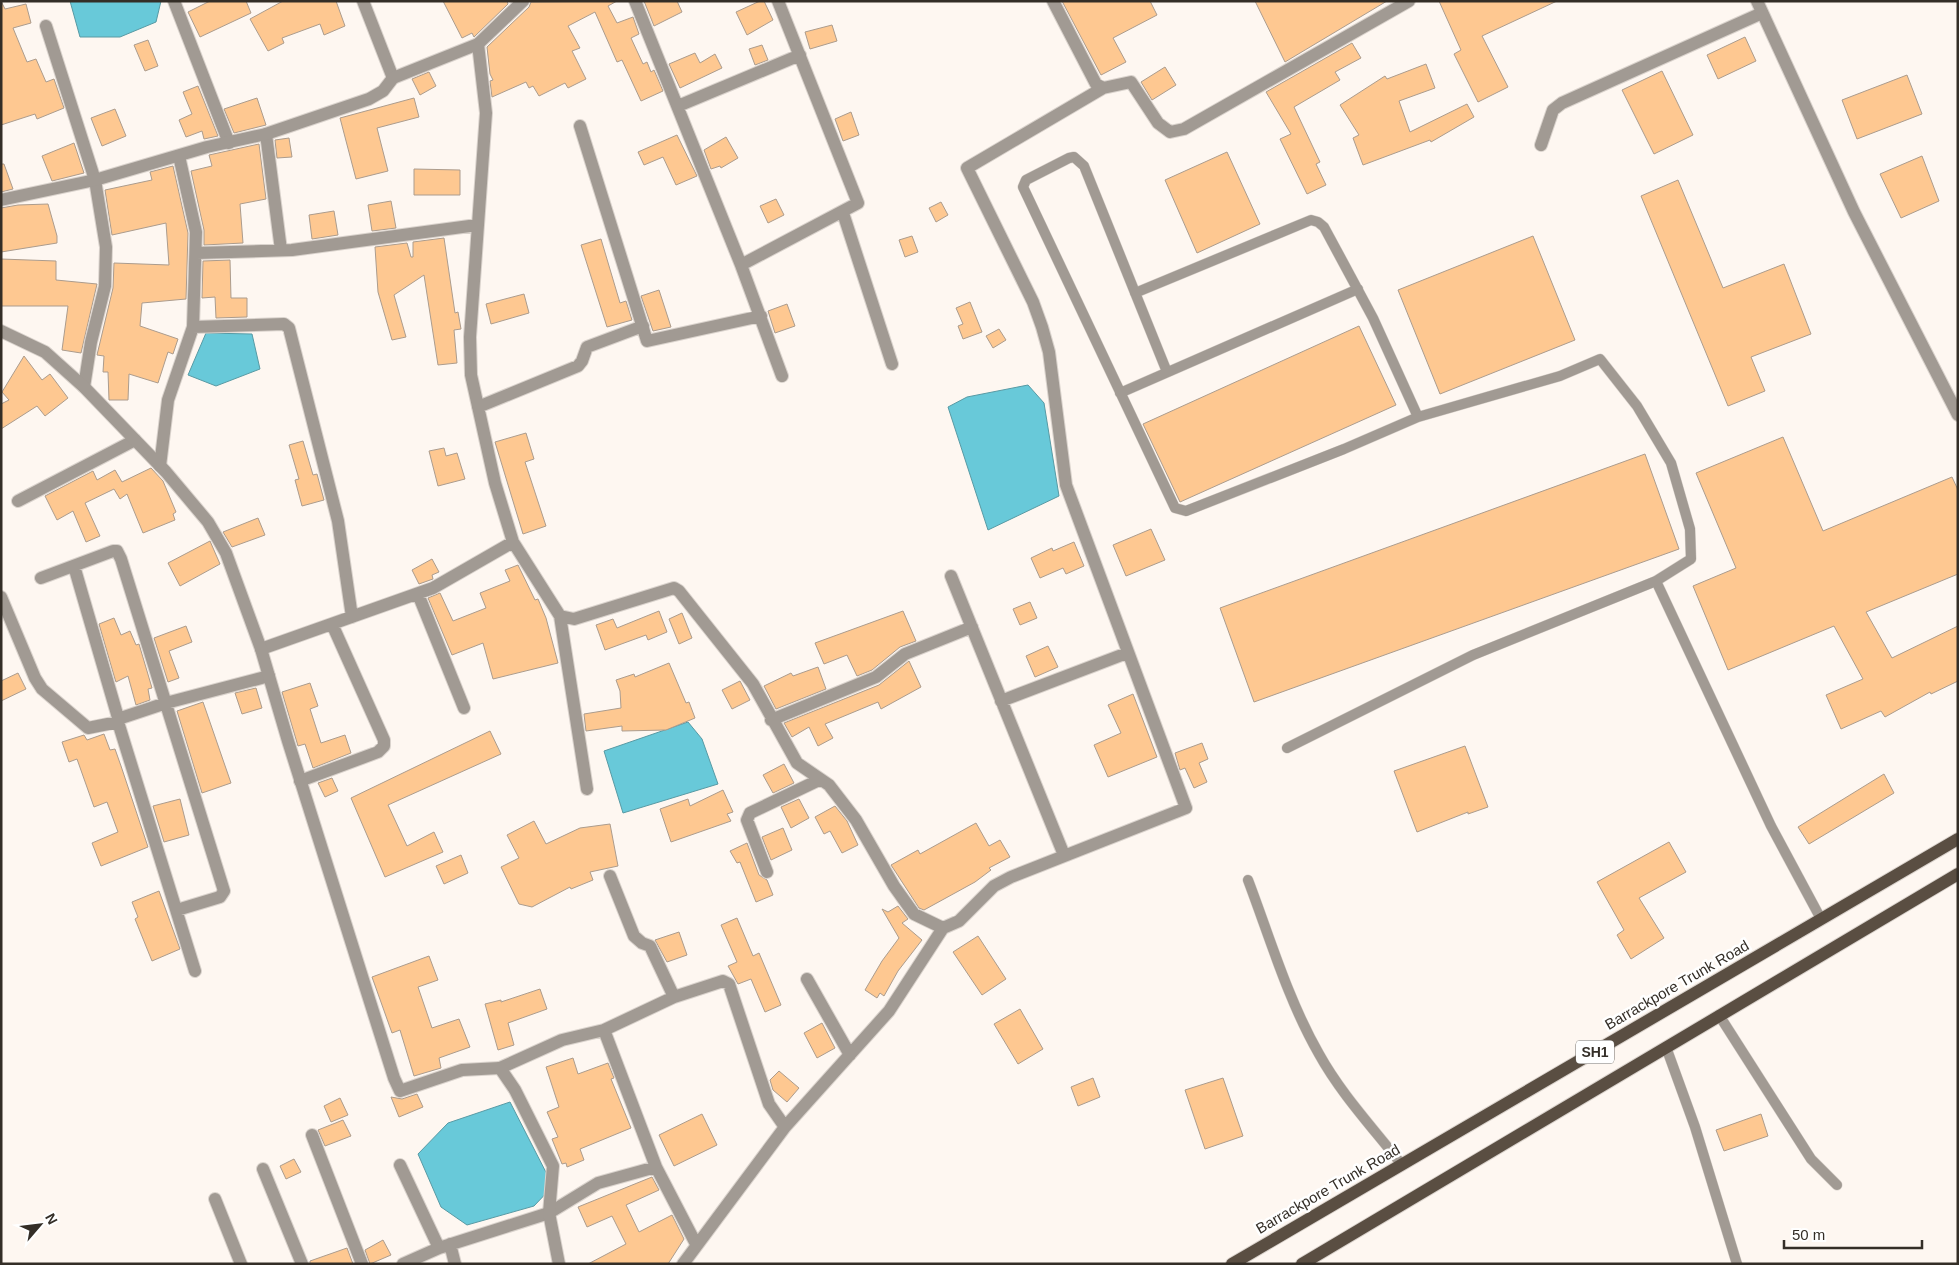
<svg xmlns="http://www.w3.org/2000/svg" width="1959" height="1265" font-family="Helvetica,sans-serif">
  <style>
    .water { fill: #68c9d9; stroke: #589aa4 }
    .building { fill: #fec891; stroke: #ac9c8d }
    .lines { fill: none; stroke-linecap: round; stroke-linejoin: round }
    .service-casing { stroke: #dad3cd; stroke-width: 11 }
    .minor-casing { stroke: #dad3cd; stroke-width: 14 }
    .tertiary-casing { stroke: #dad3cd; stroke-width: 14 }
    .primary-casing { stroke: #dad3cd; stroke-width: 14 }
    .service { stroke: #a19a93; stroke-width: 10 }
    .minor { stroke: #a19a93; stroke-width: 12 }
    .tertiary { stroke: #a19a93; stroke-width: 12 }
    .primary { stroke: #5a4e42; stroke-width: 12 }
    .labels { text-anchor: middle; stroke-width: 5; stroke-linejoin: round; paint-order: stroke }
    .shield { fill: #fff; stroke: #716d68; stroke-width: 1 }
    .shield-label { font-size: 14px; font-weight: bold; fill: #342e27 }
    .street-label { font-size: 15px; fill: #342e27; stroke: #fff }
  </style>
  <rect width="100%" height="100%" fill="#fef7f1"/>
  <path class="water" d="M70,1H161L156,22L120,37H80Z
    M206,333L252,334L260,369L216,386L188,375Z
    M1028,385L1044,403L1059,496L988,530L948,407L967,397Z
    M688,722L702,739L718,784L623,813L604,751Z
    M510,1102L553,1186L534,1206L467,1225L441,1207L418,1154L448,1123Z"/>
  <path class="building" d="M1,1L5,9L26,4L31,23L13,28L27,62L36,59L46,82L54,79L64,108L37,119L35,114L1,125Z
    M210,1H246L251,13L200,37L188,12Z
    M283,1H336L345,26L324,35L320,24L282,38L284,43L268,51L250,19Z
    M443,1H507L508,4L474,37L472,33L462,38Z
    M617,1L608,6L617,23L633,17L639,34L631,38L643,64L647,62L651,72L654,70L663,91L641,101L622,60L617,62L595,12L568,26L580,48L572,51L586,79L568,88L565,83L539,96L533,86L529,88L526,82L492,97L490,81L493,80L490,74L487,47L529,7L531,2Z
    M644,1H677L682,12L654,26Z
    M760,1H764L773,20L747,35L736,12Z
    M1062,1H1150L1157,15L1113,38L1126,62L1101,75Z
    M1255,1H1387L1285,62Z
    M1439,1H1557L1482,36L1508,87L1478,102L1454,54L1461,50Z
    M832,25L837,41L810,49L805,32Z
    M1745,37L1756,61L1718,79L1707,55Z
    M148,40L158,66L145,71L134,45Z
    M1352,43L1361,58L1335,72L1340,80L1294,107L1320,162L1316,164L1326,185L1307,194L1280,139L1291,134L1266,92Z
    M762,45L768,60L755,65L749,49Z
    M695,53L700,63L715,54L722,68L680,88L669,64Z
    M1426,64L1435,88L1399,101L1410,132L1467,104L1474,117L1431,142L1430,140L1363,165L1353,138L1359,135L1340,105L1385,76L1387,79Z
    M1165,67L1176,85L1152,100L1141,82Z
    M1662,71L1693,135L1654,154L1622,90Z
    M429,72L436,86L420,95L412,79Z
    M1907,75L1922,114L1857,139L1842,100Z
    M198,86L218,136L204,139L202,131L186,137L179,120L192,114L183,92Z
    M257,98L266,125L234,133L224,109Z
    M414,98L419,117L377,128L388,171L356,179L340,118Z
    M115,109L126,136L102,146L91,118Z
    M851,112L859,135L843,141L835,119Z
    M677,135L697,176L676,185L663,157L644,165L638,152Z
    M726,137L738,158L721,168L720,166L711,169L704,150Z
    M289,138L292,157L277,158L275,140Z
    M74,143L84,173L52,181L42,156Z
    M259,144L266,199L240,204L243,243L204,245V230L191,171L212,166L209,155Z
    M1227,152L1260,224L1197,253L1165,180Z
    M1922,156L1939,201L1901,218L1880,174Z
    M1,164H4L13,189L1,192Z
    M173,166L188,233L186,299L142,303L140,326L178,339L173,354L168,352L158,383L129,374L128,400H109L108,372H103L104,356L97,355L113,288L114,263L169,265L166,223L112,235L105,190L152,180L150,172Z
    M414,169L460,170V195H414Z
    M1678,180L1723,288L1784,264L1811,334L1751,357L1765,391L1728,406L1641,196Z
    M776,199L784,215L768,223L760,206Z
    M391,201L396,228L372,231L368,205Z
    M941,202L948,215L936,222L929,208Z
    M48,204L57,236V243L1,252V208L18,205Z
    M334,211L338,235L312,239L309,215Z
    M912,236L918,252L905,257L899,240Z
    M1533,236L1575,340L1440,394L1398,290Z
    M444,238L455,313L458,312L461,329L454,330L457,363L438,365L424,275L394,295L406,337L392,340L378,292L375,247L407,243L411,257H413V242Z
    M601,239L620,303L626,301L632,320L607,327L581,245Z
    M1,259L56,261V280L97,284L81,353L62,350L68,306H1Z
    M230,260L231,298H247V317L216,318L215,297L202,298L203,261Z
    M659,290L671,327L653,331L641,296Z
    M524,294L529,313L491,324L486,304Z
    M970,302L982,332L963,339L958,326L963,324L956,308Z
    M787,304L795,326L775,333L768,311Z
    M1359,326L1396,405L1180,502L1143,424Z
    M999,329L1006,340L993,348L986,336Z
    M24,356L42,380L50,374L68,398L45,416L37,406L1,429V404L9,400L2,392Z
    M526,433L534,459L525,462L546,526L523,534L495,442Z
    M1783,437L1823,531L1952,477L1958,490V574L1866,612L1892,658L1958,626V681L1931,694L1930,692L1885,717L1881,711L1841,729L1826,695L1863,679L1834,626L1728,670L1693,586L1736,568L1696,473Z
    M303,441L313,475L317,474L324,500L302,506L295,480L299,479L289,445Z
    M444,448L446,456L457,453L465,479L438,486L429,451Z
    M1645,454L1679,549L1254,702L1220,608Z
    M151,468L163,481L176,512L173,514L175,520L143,533L127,494L120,499L114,489L85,503L100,536L86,542L73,511L57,520L45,496L93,471L97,480L115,470L122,482Z
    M258,518L265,535L232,547L223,532Z
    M1151,529L1165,560L1126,576L1113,545Z
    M210,541L220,564L180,586L168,563Z
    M1074,542L1084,566L1066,574L1063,568L1040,578L1031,558L1052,548L1053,551Z
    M432,559L439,572L432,575L433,579L419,584L412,570Z
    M518,565L535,600L538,599L546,618L558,663L493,679L483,643L452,655L428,598L440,593L453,621L486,608L480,593L510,581L505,570Z
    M1030,602L1037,618L1020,625L1013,609Z
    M659,611L667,632L648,640L646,635L605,650L596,625L613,619L617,628Z
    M903,611L916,641L900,647L872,670L857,676L847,655L824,664L815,643Z
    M682,613L692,638L679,644L669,619Z
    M114,618L121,635L130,631L136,645L139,644L152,688L148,689L150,700L136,705L128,676L116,682L115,679L99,624Z
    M186,626L192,642L169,651L179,678L168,682L154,638Z
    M1048,646L1058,667L1035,677L1026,656Z
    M909,661L921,687L881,709L878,702L825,724L833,738L818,746L809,727L792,737L784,723L879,685Z
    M669,663L686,703L689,702L695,718L666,730L622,731V726L586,731L584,714L621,708L620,691L616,680L634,674L635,677Z
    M818,667L826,689L776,709L764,686L791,673L793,676Z
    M18,673L26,689L1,701V681Z
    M740,681L750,700L732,709L722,690Z
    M310,683L318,706L310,709L321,743L345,735L351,753L313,768L305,744L298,746L282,692Z
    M256,688L262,708L242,714L235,693Z
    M1133,694L1157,757L1108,777L1094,745L1121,733L1108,705Z
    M203,702L231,783L202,793L177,711Z
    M490,731L501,754L388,805L407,846L434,832L443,852L385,877L351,798Z
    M104,734L110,750L115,749L121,766L148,847L101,866L92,843L118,832L107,802L94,807L77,759L69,762L62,742L84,735L87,740Z
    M1202,743L1208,759L1199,763L1207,782L1194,788L1185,768L1180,770L1175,753Z
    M1465,746L1488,807L1468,814V812L1417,832L1394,771Z
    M784,764L794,783L773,793L763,775Z
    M1884,774L1894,793L1809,844L1798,827Z
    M332,778L338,791L325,797L318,783Z
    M723,790L733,812L727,814L731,821L671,842L660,809L688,799L690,806Z
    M180,799L189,835L164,842L153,806Z
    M799,799L809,818L791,828L781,807Z
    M835,806L847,821L858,845L842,853L830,831L824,834L815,817Z
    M534,821L546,844L580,828L610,824L618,866L590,872L593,880L571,889L570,887L532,907L519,904L501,867L519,858L507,835Z
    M976,823L989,846L1000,840L1010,857L989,868L991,870L975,882L924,910L919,908L891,865L918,850L920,854Z
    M783,828L792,850L771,860L762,837Z
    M1669,842L1686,872L1639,898L1664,938L1631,959L1617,935L1624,930L1597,882Z
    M747,843L759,875L767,880L773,895L756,902L740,862L737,863L730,851Z
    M461,855L468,873L444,884L436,866Z
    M159,891L180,949L152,961L135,919L138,917L132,902Z
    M898,906L908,919L902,923L922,940L898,971L884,996L880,993L877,998L865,990L882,961L899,938L882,909L888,912Z
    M737,918L753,956L759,953L781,1005L765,1012L751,979L738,984L728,966L737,962L721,925Z
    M679,932L687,955L667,962L655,940Z
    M978,936L1006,979L982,995L953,952Z
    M429,956L438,980L418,987L432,1028L459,1019L470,1047L439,1058L441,1068L414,1076L400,1030L392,1033L372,977Z
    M540,989L547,1009L508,1023L514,1045L498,1050L485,1004L501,1000V1002Z
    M1020,1009L1043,1049L1018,1064L994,1024Z
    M822,1023L835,1048L817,1058L804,1033Z
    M573,1058L578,1074L608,1063L614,1078L611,1079L631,1128L580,1149L584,1160L567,1167L566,1163L562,1164L552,1139L558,1137L547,1112L559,1107L546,1067Z
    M779,1071L799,1088L787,1102L773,1090L770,1080Z
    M1093,1078L1100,1097L1078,1106L1071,1087Z
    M1223,1078L1243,1136L1205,1149L1185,1090Z
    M417,1094L423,1107L399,1117L391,1097L402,1099Z
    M340,1098L348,1115L331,1122L324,1106Z
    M702,1114L717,1145L674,1166L659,1135Z
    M1761,1114L1768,1136L1724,1151L1716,1130Z
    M343,1120L351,1136L325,1146L318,1130Z
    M294,1159L301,1172L286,1179L280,1166Z
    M652,1177L659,1190L626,1205L639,1232L672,1215L684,1239L668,1264H588L626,1244L612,1216L587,1227L578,1207Z
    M383,1240L391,1255L370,1264L365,1250Z
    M347,1248L353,1264H310V1261Z"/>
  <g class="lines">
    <g class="service-casing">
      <path id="service" d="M1135,293L1311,220L1318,222L1324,227L1373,318L1418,417L1560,376L1600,359L1637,406L1671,463L1690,529L1691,559L1656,581
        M1167,372L1084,166L1074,157L1069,158L1026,180L1023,187L1175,508L1186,511L1344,449L1418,417
        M1120,393L1358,289
        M1287,748L1473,655L1656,581L1771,826L1821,919
        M1248,880C1270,938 1288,1000 1319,1054C1341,1094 1374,1129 1402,1165
        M1719,1015L1811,1159L1837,1185
        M1666,1047L1695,1127L1737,1264"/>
    </g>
    <g class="minor-casing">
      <path id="minor" d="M174,1L229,143
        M363,1L393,78
        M635,1L741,265L782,376
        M1053,1L1096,84L1103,88L1131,82L1158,123L1170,132L1184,129L1409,1
        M46,26L95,180L106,247L105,286L91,342L84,387
        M478,44L486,113L470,337L471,375L495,483L513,542
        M678,106L800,55
        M580,126L647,341L761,316
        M266,134L281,250
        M1541,145L1553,110L1562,103L1762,13
        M843,213L892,364
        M197,253L292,250L477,225
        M741,265L858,203L778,1
        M193,327L284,324L289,328L338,521L352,617
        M478,407L578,366L582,361L587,347L643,326
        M160,466L168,400L193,327L196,232L179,156
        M18,501L135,440
        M74,566L119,721
        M951,576L1064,855
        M41,578L113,551H117L121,559L224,891L220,897L177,910
        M418,594L464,708
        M1,597L35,678L42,689L88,728L118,722
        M560,616L587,789
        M261,649L433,588L513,542L560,616L574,619L674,588L679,591L753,684L797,763L829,785L856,820L894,886L914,914L943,928
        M1001,701L1127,653
        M771,720L876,677L905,654L972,627
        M300,781L378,752L384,746V740L332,624
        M767,872L747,820L750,813L819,780
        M610,876L634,936L642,943L650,946L674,997
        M195,971L118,722L121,718L166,703L269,676
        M807,979L850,1055
        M500,1068L562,1040L604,1030
        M312,1135L362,1264
        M400,1165L439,1248
        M656,1167L604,1030L674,997L723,981L729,984L769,1104L785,1127
        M263,1169L302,1264
        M215,1199L241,1264
        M450,1244L455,1264
        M403,1264L439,1248L549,1213L598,1183L656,1167L696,1244
        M683,1264L785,1127L889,1011L943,928L959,921L994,886L1011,877L1186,808L1066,485L1049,352L1042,327L1033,302L967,168L1103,88"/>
    </g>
    <g class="tertiary-casing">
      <path id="tertiary" d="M1757,1L1854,212L1958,415
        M1,200L95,180L207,147L266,134L369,99L383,91L393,78L478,44L523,1
        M1,331L45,352L84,387L166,472L208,522L226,553L261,649L288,741L394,1078L400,1091L462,1070L500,1068L515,1090L553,1166L549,1213L559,1264"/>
    </g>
    <g class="primary-casing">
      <path id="primary" d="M1232,1264L1958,839
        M1302,1264L1958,874"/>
    </g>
    <use href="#service" class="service"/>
    <use href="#minor" class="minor"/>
    <use href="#tertiary" class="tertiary"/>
    <use href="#primary" class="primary"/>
  </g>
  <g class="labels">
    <rect class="shield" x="1576" y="1040.5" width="38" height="23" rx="4"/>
    <g class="shield-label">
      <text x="1595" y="1057">SH1</text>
    </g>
    <g class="street-label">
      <text transform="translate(1677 985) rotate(-30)" y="5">Barrackpore Trunk Road</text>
      <text transform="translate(1328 1189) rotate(-30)" y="5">Barrackpore Trunk Road</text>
    </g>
  </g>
  <rect width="1959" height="1265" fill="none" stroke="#342e27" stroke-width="5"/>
  <g transform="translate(40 1225) rotate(62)" stroke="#ffffff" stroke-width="4" paint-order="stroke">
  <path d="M0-4L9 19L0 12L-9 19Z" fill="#342e27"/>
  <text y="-8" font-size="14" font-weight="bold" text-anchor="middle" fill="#342e27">N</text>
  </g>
  <path d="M1784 1240v8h138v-8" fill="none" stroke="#342e27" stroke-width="2.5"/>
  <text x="1792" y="1240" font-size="15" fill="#342e27" stroke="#ffffff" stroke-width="4" paint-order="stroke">50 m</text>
</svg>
